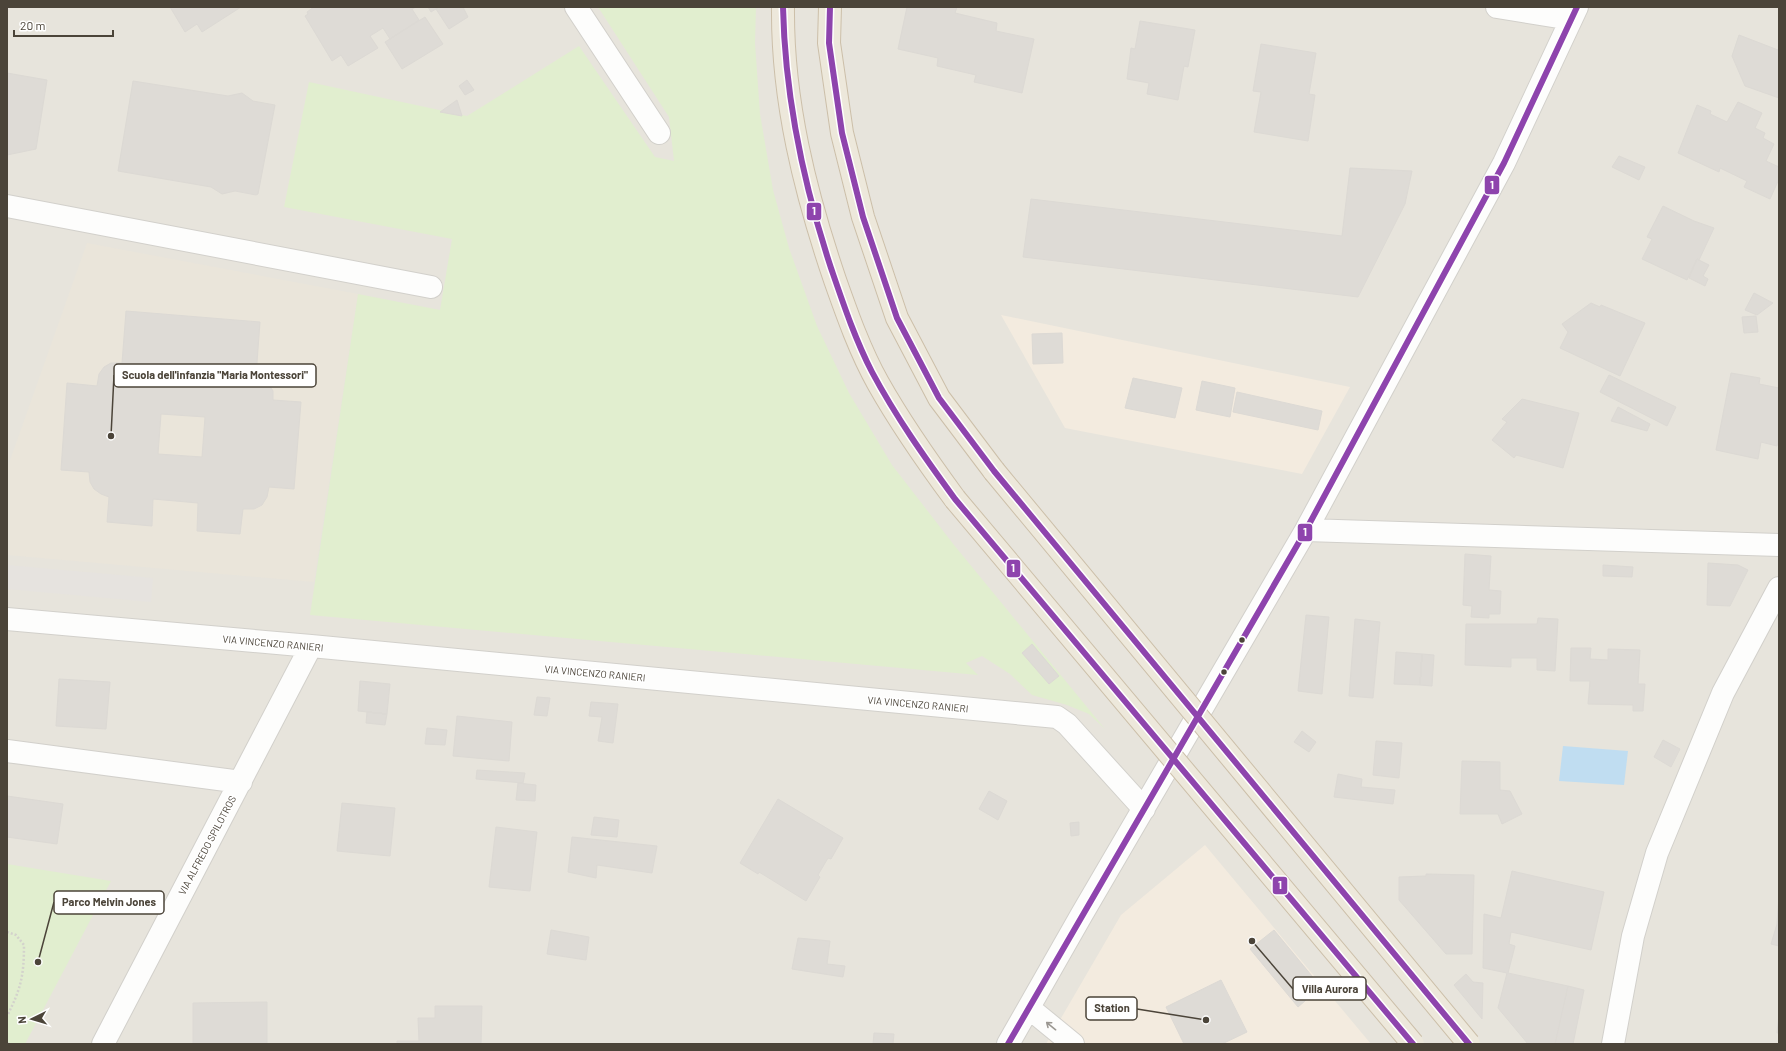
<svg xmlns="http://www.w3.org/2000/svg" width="1786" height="1051" font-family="Barlow,sans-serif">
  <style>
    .residential { fill: #e7e4dc }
    .commercial { fill: #f3ebdf }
    .education { fill: #eae5da }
    .green { fill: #e1eecf }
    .parking { fill: #e6e3df }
    .water { fill: #c0ddf1 }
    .building { fill: #dedbd6; stroke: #dcd9d4; fill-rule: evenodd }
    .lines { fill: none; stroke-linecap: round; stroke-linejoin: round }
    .minor-casing { stroke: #d2d0cb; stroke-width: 24 }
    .highway-casing { stroke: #ccbfa9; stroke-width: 24 }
    .path { stroke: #d3d2cc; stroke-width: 2.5; stroke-dasharray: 2 2; stroke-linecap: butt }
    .minor { stroke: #fdfdfc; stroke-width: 22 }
    .highway { stroke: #ede8db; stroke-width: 22 }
    .highway-bridge-casing { stroke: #ccbfa9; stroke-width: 24; stroke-linecap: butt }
    .highway-bridge { stroke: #ede8db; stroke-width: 22 }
    .bus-1-casing { stroke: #fff; stroke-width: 9 }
    .bus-1 { stroke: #8e44ad; stroke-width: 6 }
    .oneway { stroke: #9b9791 }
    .bus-dot { fill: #4b4439; stroke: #fff; stroke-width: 1.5 }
    .labels { text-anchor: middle; stroke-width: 3; stroke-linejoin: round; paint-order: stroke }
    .street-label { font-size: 10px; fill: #4b4439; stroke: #fff }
    .leader { fill: none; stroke: #4b4439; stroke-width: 1.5 }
    .callout-dot { fill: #4b4439; stroke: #fff; stroke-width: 1.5 }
    .callout { fill: #fff; stroke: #4b4439; stroke-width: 1.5 }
    .callout-label { font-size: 11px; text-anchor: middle; font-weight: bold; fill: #4b4439 }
    .line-badge { stroke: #fff; stroke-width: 1.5 }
    .badge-label { font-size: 11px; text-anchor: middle; font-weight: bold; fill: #fff }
  </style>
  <rect width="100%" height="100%" fill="#f4f2ee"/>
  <path class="residential" d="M7,7H1779V1044H7Z"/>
  <path class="commercial" d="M1001,315L1350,387L1302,474L1065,428Z
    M1205,845L1371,1044H1046L1121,915Z"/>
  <path class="education" d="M87,243L358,294L314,582L7,555V469Z"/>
  <path class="green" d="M598,7H756L755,43L760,114L773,190L789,248L817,326L849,393L892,465L954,545L1105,729L1089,714L1067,705L1032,695L1010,674L982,656L966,663L978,675L310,615L358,294L440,310L452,239L284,207L309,82L467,116L579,46L655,157L674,161L669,117Z
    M7,864L111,881L25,1044H7Z"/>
  <path class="parking" d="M7,565L153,578L151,602L7,589Z"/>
  <path class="water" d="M1563,746L1628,751L1624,785L1559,781Z"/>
  <path class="building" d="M170,7H241L202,32L197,24L185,32Z
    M314,7H416L412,9L419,20L390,39L383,28L370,36L378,48L348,66L341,55L332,61L305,16L308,14L307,12Z
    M428,7H439L431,12Z
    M439,7H463L468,17L449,29L436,9Z
    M907,7H957L955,13L997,23L996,31L1034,39L1022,93L974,82L976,75L937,66L938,58L898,49Z
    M425,17L443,44L402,69L385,42Z
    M1140,21L1195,30L1188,67L1184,66L1178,100L1147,94L1149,83L1127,79L1131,48L1135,49Z
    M1739,35L1778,50L1779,48V98L1745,86L1732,56Z
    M1261,44L1316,53L1309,94L1315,95L1308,141L1254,132L1261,92L1253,91Z
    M7,73L47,80L36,149L7,155Z
    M467,80L474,90L465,95L459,86Z
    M133,81L228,96L242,93L253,101L275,105L258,194L256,195L235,191L222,194L211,187L118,171Z
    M457,100L462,116L440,112Z
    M1738,102L1762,113L1755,128L1765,133L1763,138L1774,144L1766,161L1779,167V179L1770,199L1744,187L1747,181L1720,168L1719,172L1678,153L1697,105L1711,111L1710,114L1727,122Z
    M1619,156L1645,167L1639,180L1612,167Z
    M1350,168L1412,171L1405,204L1358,297L1023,257L1031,199L1342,236Z
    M1663,206L1694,221L1714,228L1699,260L1697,259L1687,280L1642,259L1652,239L1647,237Z
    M1697,259L1709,265L1703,276L1708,279L1705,286L1689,278Z
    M1754,293L1773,303L1757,315L1745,310Z
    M1591,303L1600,307L1601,305L1645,323L1620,376L1560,348L1568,332L1562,324Z
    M126,311L260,322L256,376L262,378L268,383L273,391V400L301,402L294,489L269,487L267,497L262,505L254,509H243L240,534L197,531L198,503L153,499L152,526L107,522L109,497L101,494L94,489L90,482L89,472L61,470L67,383L97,386L99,374L104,367L111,363H122ZM161,414L205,417L202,457L158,454Z
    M1756,316L1758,332L1744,333L1742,317Z
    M1062,333L1063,363L1033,364L1032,334Z
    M1731,373L1760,378L1759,384L1779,388V438L1777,446L1761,442L1758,459L1716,450Z
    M1609,375L1676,407L1667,426L1600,392Z
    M1133,378L1182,388L1175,418L1125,408Z
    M1202,381L1235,388L1230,417L1196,410Z
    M1237,392L1322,411L1318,430L1233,412Z
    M1522,399L1579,413L1563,468L1516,455L1514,458L1492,440L1507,422L1502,419Z
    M1618,407L1650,424L1647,431L1611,421Z
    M1465,554L1491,556L1489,590L1501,591L1500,614H1489V618L1471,617L1472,606L1463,605Z
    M1708,563L1738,565L1748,570L1730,606L1707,605Z
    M1603,565L1633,567L1632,577L1603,576Z
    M1306,615L1329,617L1322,694L1298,691Z
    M1538,618L1558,619L1555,671L1537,670V658H1511V667L1465,665L1466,624H1537Z
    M1355,619L1380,622L1373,698L1349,696Z
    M1032,644L1059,676L1049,684L1022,653Z
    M1571,648H1591L1590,659L1608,660V649L1640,650L1638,684H1645L1643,711H1633V705L1588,704L1590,681H1570Z
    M1396,652L1422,654L1420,685L1394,684Z
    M1422,654L1434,655L1432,686L1420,685Z
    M59,679L110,682L106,729L56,726Z
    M360,681L390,684L387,714L358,711Z
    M537,697L550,698L547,716L534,715Z
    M591,702L618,704L613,743L598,741L602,717L589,716Z
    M367,712L387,714L385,725L366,723Z
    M457,716L512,722L509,761L453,756Z
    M427,728L447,730L445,745L425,744Z
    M1302,731L1316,742L1309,752L1294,742Z
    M1663,740L1680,749L1671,767L1654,757Z
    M1376,741L1402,743L1399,778L1373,775Z
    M1462,761L1500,762V790L1510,791L1522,814L1502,824L1498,814H1460Z
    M477,770L525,773L523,783L476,779Z
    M1338,774L1362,779L1361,787L1395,790L1393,804L1334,797Z
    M518,783L536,785L535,801L516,800Z
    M989,791L1007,801L998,820L979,809Z
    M7,796L63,804L57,844L7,837Z
    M778,799L843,838L831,859L828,858L818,875L820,877L806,901L759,872L758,874L740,863Z
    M342,803L395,808L390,856L337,851Z
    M594,817L619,820L617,837L591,835Z
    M1079,822V835L1071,836L1070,823Z
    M496,827L537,832L530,891L489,887Z
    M572,837L657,846L652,873L597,865L596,878L568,872Z
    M1512,871L1604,892L1591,950L1511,932L1509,944L1515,946L1508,973L1568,986L1555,1044H1528L1498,1008L1507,973L1483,968L1484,914L1501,918Z
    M1426,874L1474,875L1472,954H1446L1399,900V877L1426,876Z
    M1779,895V946L1771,944L1777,924Z
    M551,930L589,937L586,960L547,954Z
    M1274,930L1321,987L1298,1007L1250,949Z
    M798,938L830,941L827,964L845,966L843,977L792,969Z
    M1466,974L1473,982L1483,983L1482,1019L1454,985Z
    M1221,980L1247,1032L1222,1044H1184L1166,1007Z
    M1568,986L1584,990L1573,1044H1555Z
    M267,1002V1044H172H193V1003Z
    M435,1006H482L481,1044H397V1041H419L418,1018H435Z
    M1779,1014V1033H1777Z
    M874,1033L894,1034L893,1044H873Z"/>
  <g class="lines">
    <g class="minor-casing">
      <path id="minor" d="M576,7L659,133
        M1497,7L1571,19
        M7,206L431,287
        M1306,530L1779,545
        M7,619L311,646L1057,717L1067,724L1144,809
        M7,751L241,782
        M1029,1008L1073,1044
        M103,1044L311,646
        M1008,1044L1082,914L1306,530L1504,163L1577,7
        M1613,1044L1633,936L1657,853L1723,693L1779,588"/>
    </g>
    <g class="highway-casing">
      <path id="highway" d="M783,7C782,100 805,192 835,280C847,314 860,351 878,383C901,424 927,461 955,499
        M830,7L829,43L842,133L863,217L897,318L939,398L994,471"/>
    </g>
    <path class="path" d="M7,932L16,935L24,945C24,975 21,989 7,1016
      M7,1043L9,1044"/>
    <use href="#minor" class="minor"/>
    <use href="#highway" class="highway"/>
    <g class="highway-bridge-casing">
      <path id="highway-bridge" d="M994,471L1469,1044
        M955,499L1413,1044"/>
    </g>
    <use href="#highway-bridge" class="highway-bridge"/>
    <g class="bus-1-casing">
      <path id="bus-1" d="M783,7C785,97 803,183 831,268C843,303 855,339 872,372C896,417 925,458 955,499L1413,1044
        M830,7L829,43L842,133L863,217L897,318L939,398L994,471L1469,1044
        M1008,1044L1306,530L1504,163L1577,7"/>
    </g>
    <use href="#bus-1" class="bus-1"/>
  </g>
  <defs><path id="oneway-shaft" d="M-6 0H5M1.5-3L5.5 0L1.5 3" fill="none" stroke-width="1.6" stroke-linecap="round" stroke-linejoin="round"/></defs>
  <use class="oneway" href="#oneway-shaft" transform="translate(1051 1026) rotate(-141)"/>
  <g class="bus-dot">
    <circle cx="1242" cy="640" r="3.5"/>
    <circle cx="1224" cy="672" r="3.5"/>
  </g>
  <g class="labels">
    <g class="street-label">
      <text transform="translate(273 643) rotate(5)" y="4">VIA VINCENZO RANIERI</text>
      <text transform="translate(595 673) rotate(5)" y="4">VIA VINCENZO RANIERI</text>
      <text transform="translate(918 704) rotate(5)" y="4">VIA VINCENZO RANIERI</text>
      <text transform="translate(207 845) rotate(-62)" y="4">VIA ALFREDO SPILOTROS</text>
    </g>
  </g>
  <path class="leader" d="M111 436L114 375M38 962L54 902M1252 941L1293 989M1206 1020L1137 1009"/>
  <g class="callout-dot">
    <circle cx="111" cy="436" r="4"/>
    <circle cx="38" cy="962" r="4"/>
    <circle cx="1252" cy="941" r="4"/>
    <circle cx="1206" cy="1020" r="4"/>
  </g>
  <g class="callout">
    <rect x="114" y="364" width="202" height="23" rx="4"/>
    <rect x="54" y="891" width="110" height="23" rx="4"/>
    <rect x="1293" y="977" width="73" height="23" rx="4"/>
    <rect x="1086" y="997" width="51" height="23" rx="4"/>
  </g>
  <g class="callout-label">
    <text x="215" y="379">Scuola dell'infanzia "Maria Montessori"</text>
    <text x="109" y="906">Parco Melvin Jones</text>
    <text x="1330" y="993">Villa Aurora</text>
    <text x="1112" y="1012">Station</text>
  </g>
  <g class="line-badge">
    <rect x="1484" y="175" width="16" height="20" rx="4" fill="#8e44ad"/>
    <rect x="806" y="202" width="16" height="19" rx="4" fill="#8e44ad"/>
    <rect x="1297" y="523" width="16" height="19" rx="4" fill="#8e44ad"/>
    <rect x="1006" y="559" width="15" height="19" rx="4" fill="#8e44ad"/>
    <rect x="1272" y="876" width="16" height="19" rx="4" fill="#8e44ad"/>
  </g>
  <g class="badge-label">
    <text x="1492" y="189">1</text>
    <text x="814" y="215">1</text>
    <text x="1305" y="536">1</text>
    <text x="1013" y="572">1</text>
    <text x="1280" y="889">1</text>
  </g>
  <rect width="1786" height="1051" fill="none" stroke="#4b4439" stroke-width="16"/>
  <g transform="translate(32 1019) rotate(265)" stroke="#ffffff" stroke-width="3" paint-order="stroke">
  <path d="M0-3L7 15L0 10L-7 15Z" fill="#4b4439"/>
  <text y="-6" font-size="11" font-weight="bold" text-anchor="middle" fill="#4b4439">N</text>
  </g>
  <path d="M14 30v6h99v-6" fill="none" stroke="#4b4439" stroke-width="2"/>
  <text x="20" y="30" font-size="12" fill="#4b4439" stroke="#ffffff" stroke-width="3" paint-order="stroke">20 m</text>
</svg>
